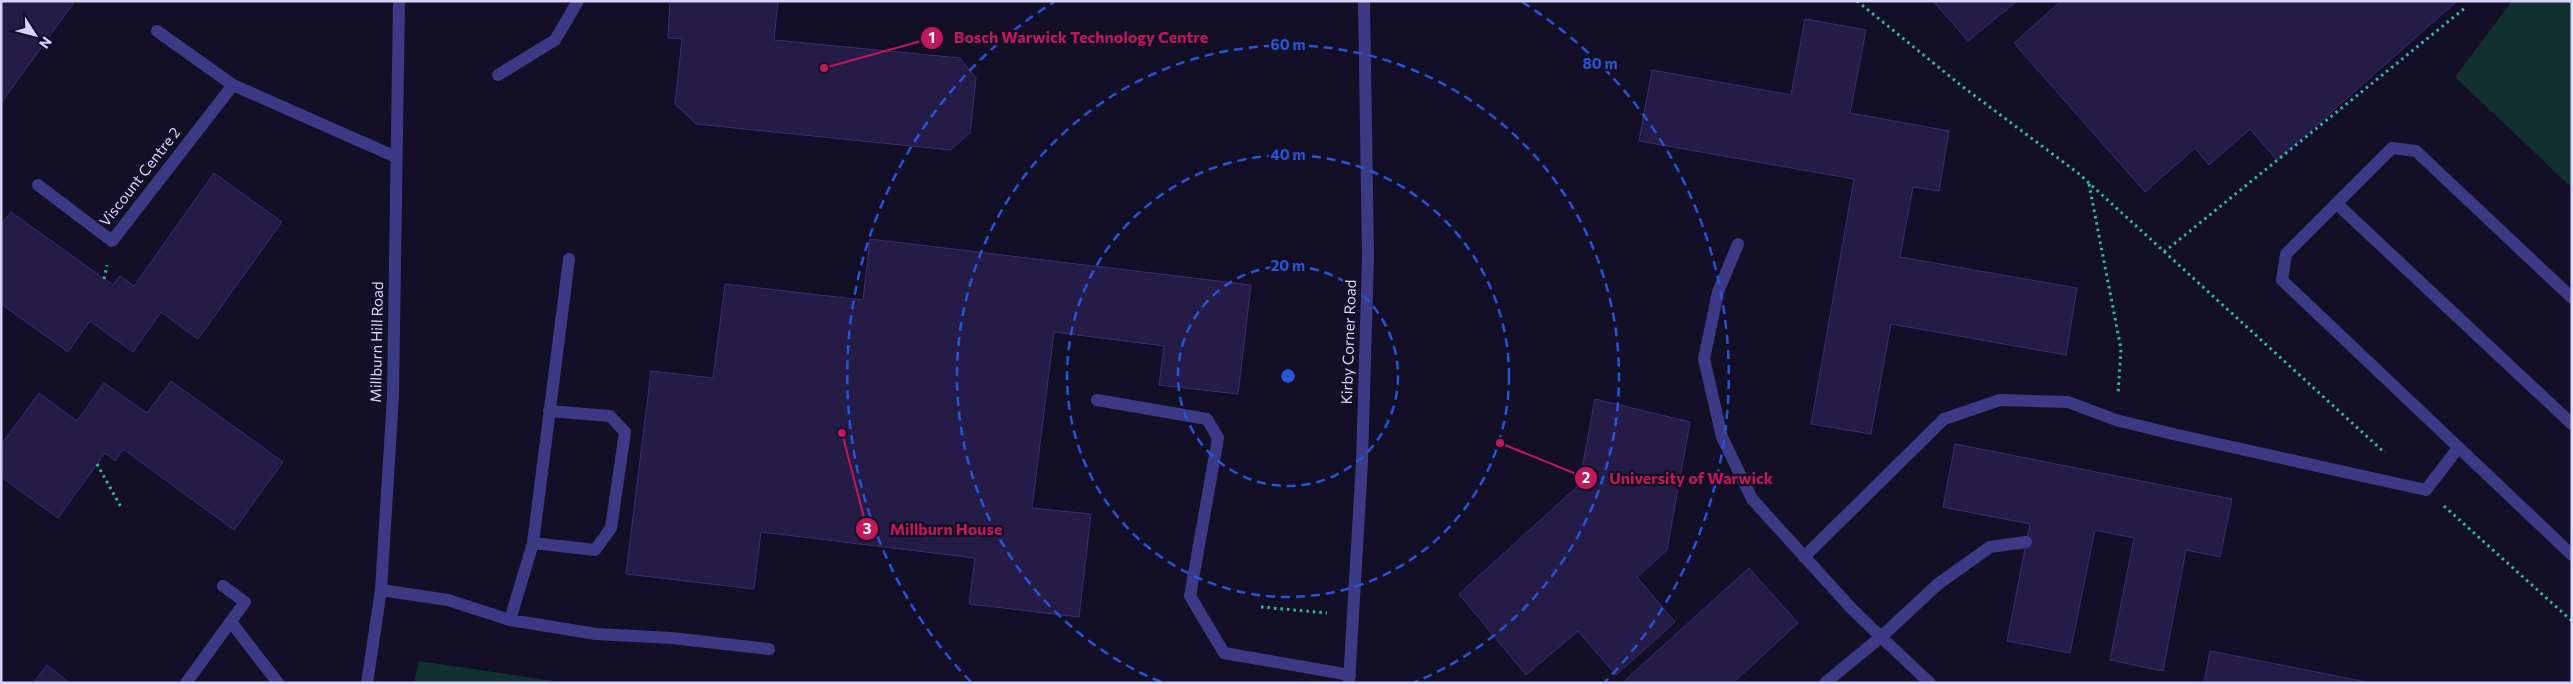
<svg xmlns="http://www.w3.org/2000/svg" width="2573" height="684" font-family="Commissioner,sans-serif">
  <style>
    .green { fill: #12302f }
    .building { fill: #241b47; stroke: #3b2d73 }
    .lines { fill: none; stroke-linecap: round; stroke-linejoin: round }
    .path { stroke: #2fb8b0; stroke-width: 3; stroke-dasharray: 2.5 4; stroke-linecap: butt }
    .service { stroke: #3d3a85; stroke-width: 12 }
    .minor { stroke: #3d3a85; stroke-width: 12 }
    .tertiary { stroke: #3d3a85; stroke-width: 12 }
    .ring { fill: none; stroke: #2655da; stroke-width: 2.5; stroke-dasharray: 9 6 }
    .labels { text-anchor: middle; stroke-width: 4.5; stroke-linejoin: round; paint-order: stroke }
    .street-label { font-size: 15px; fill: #d9d4ff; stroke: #130f26 }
    .centre { fill: #2655da; stroke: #130f26; stroke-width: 2.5 }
    .ring-label { font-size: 15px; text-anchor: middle; font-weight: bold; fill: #2655da; stroke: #130f26; stroke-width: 4.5; stroke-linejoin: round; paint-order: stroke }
    .leader { fill: none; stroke: #c2185b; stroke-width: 2 }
    .callout-dot { fill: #c2185b; stroke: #130f26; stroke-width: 2 }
    .mark-label { font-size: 15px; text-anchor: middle; font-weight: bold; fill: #fff }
    .callout-label { font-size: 16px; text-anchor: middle; font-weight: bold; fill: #c2185b; stroke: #130f26; stroke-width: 4.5; stroke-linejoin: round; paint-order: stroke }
  </style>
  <rect width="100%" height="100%" fill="#130f26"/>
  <path class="green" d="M2512,1H2572V188L2455,77Z
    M419,661L566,683H414Z"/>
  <path class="building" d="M1,1H75L1,103Z
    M670,1H778L774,40L960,58L976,78L970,133L950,150L696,124L675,104L682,39L668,38Z
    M1933,1H2017L1968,41Z
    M2061,1H2457L2277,160L2250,129L2209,165L2195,148L2145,192L2014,43Z
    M1805,19L1866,30L1850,113L1949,131L1939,191L1913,187L1900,257L2077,288L2066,355L1891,324L1871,434L1811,424L1854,179L1639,141L1652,70L1791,95Z
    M214,173L282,222L198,339L161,312L133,352L90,321L68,352L1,304V225L11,212L113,285L120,276L134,286Z
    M870,239L1251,285L1238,394L1159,385L1164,346L1054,332L1032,508L1091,514L1079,617L969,604L975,558L761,532L754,589L626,574L651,371L713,378L725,284L863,300Z
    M171,381L283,462L234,530L123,449L115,461L105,453L58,518L1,477V445L39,393L77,421L104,383L147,413Z
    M1595,399L1690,422L1667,550L1637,577L1675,622L1616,675L1578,631L1526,675L1459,594L1579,485Z
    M1955,444L2232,499L2220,557L2186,550L2163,671L2110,660L2134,538L2095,530L2070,653L2007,641L2030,524L1943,507Z
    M1749,568L1798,623L1733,683H1622Z
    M2210,651L2372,683H2204Z
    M47,665L70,683H33Z"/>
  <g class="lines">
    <path class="path" d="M1857,1L1963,87L2078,173L2385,453
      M2089,184L2121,349L2118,394
      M2164,252L2465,8
      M104,279L107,265
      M97,464L122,509
      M2444,506L2572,621
      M1261,607L1327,613"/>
    <path class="service" d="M157,31L233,85
      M498,75L555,40L578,1
      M38,185L112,241L233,85L396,157
      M2337,204L2572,424
      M1738,244L1718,292L1704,359L1722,437L1752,499L1851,608L1881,637L1938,584L1990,547L2026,542
      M2572,298L2416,151L2392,148L2286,254L2282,280L2572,555
      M1097,400L1207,419L1218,438L1190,596L1224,653L1350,675
      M533,543L595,550L611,528L625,432L610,416L549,411
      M1804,557L1944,419L2000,400L2068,402L2116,420L2173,434L2426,490L2458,448
      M381,590L448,600L510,620L596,634L672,638L769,649
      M510,620L533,543L569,259
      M231,622L278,683
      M186,683L245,602L223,586
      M1825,683L1881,637L1930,683"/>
    <path class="minor" d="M367,683L381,590L393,396L399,1"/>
    <path class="tertiary" d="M1349,683L1362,462L1368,256L1364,1"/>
  </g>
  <g class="ring">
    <circle cx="1288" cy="376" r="110"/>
    <circle cx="1288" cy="376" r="221"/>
    <path d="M1161 682A331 331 0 1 1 1415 682"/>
    <path d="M971 682A441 441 0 0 1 1054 2M1522 2A441 441 0 0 1 1605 682"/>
  </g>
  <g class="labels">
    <g class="street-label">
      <text transform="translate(140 177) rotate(-52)" y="5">Viscount Centre 2</text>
      <text transform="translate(377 342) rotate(-89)" y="5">Millburn Hill Road</text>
      <text transform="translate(1349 342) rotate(-88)" y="5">Kirby Corner Road</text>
    </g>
  </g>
  <circle cx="1288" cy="376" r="8" class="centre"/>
  <g class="ring-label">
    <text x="1288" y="50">60 m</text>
    <text x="1600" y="69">80 m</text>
    <text x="1288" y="160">40 m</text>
    <text x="1288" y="271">20 m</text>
  </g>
  <path class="leader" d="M824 68L932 38M1500 443L1586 478M842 433L867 529"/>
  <g class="callout-dot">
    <circle cx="824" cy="68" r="5"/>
    <circle cx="1500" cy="443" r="5"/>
    <circle cx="842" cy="433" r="5"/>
    <circle cx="932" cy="38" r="12"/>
    <circle cx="1586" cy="478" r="12"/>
    <circle cx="867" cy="529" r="12"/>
  </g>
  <g class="mark-label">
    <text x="932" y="43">1</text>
    <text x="1586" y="483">2</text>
    <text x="867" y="534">3</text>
  </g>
  <g class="callout-label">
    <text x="1081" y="43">Bosch Warwick Technology Centre</text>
    <text x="1691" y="484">University of Warwick</text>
    <text x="946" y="535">Millburn House</text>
  </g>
  <rect width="2573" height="684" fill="none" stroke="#d9d4ff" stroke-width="5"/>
  <g transform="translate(35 35) rotate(126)" stroke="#130f26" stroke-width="4" paint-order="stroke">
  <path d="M0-4L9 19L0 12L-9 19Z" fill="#d9d4ff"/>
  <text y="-8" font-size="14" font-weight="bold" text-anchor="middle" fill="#d9d4ff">N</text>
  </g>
</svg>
